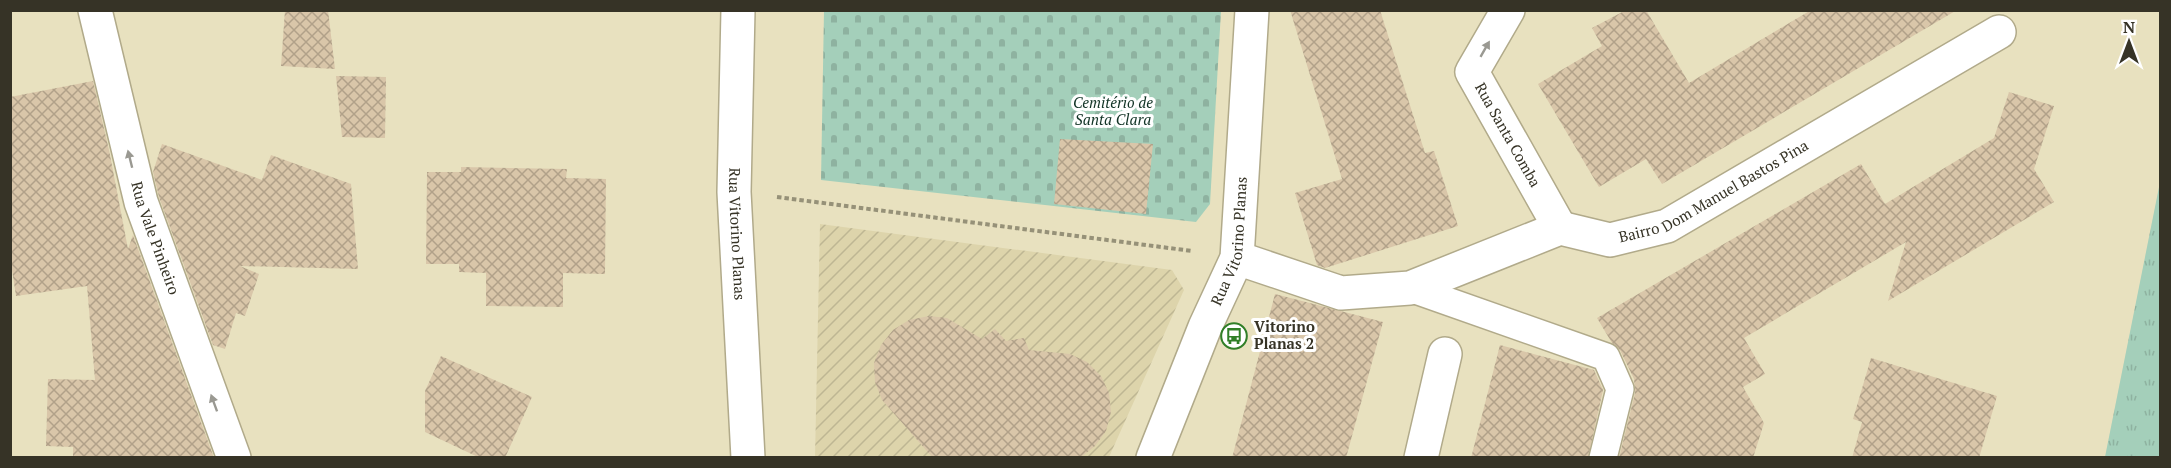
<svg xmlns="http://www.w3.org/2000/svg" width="2171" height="468" font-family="'PT Serif',serif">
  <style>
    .industrial { fill: url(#industrial-furrows) }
    .grass { fill: url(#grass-tufts) }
    .cemetery { fill: url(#cemetery-stones) }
    .building { fill: url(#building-cross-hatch) }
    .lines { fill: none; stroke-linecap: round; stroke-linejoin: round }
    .service-casing { stroke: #b1aa8a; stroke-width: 30 }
    .minor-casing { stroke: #b1aa8a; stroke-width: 36 }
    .tertiary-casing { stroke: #b1aa8a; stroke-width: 36 }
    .path { stroke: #969178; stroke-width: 4; stroke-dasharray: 4.5 3; stroke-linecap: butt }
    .service { stroke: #fff; stroke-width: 27 }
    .minor { stroke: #fff; stroke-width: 33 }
    .tertiary { stroke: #fff; stroke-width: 33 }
    .oneway { fill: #9a9992 }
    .labels { text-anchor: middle; stroke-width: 6; stroke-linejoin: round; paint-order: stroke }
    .park-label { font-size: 15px; font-style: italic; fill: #113325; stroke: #fff }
    .street-label { font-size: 15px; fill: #363326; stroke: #fff }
    .poi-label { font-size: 15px; font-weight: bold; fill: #363326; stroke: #fff; text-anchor: start }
  </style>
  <defs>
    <pattern id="industrial-furrows" width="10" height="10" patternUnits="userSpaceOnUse" patternTransform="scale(1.5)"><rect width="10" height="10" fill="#ddd4ab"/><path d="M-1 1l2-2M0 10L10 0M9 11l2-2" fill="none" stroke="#beb693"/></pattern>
    <pattern id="grass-tufts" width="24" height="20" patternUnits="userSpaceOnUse" patternTransform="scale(1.5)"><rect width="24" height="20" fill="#a4cfba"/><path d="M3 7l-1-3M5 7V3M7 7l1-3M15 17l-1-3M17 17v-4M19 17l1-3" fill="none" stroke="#8eb2a0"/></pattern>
    <pattern id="cemetery-stones" width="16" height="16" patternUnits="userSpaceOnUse" patternTransform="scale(1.5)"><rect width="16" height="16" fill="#a4cfba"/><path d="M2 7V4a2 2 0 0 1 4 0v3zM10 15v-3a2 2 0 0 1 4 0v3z" fill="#8eb2a0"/></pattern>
    <pattern id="building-cross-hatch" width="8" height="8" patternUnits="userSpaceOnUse" patternTransform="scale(1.5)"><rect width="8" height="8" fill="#d9c6a9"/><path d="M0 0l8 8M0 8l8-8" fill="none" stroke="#b1a189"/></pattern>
  </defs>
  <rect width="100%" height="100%" fill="#e8e1bf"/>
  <path class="industrial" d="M820,224L1172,270L1184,290L1109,457L815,458Z"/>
  <path class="grass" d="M2160,182V457H2105Z"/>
  <path class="cemetery" d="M824,11H1221L1210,204L1196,222L821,180Z"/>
  <path class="building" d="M285,10H328L335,69L281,66Z
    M1290,10H1380L1425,153L1434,151L1458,226L1325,268L1317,265L1295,193L1342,179Z
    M1626,10H1646L1689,83L1811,10H1957L1662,184L1646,159L1599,187L1538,84L1602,46L1592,28Z
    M336,76L386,77L385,138L342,137Z
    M93,81L109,150L128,249L133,235L214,458H73V447L46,446L48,379L95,380L87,286L16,296L10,257V97Z
    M2009,92L2054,106L2034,169L2054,202L1888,301L1906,242L1744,338L1765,374L1743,387L1764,423L1753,458H1619L1635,393L1634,379L1620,350L1612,343L1597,318L1861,164L1885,204L1994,138Z
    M1060,139L1153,144L1146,214L1054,204Z
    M162,144L262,180L271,155L351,184L358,269L240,266L259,274L245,316L236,313L225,349L213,345L159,197L153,172Z
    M461,167L567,169L566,178L606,179L605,274L563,273V307L486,306V273L459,272V264H426L427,172H461Z
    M1275,294L1383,322L1346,458H1232Z
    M929,316L947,318L982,339L995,329L1006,341L1024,338L1029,350L1070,354L1087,362L1101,376L1109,393L1111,412L1106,431L1095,446L1080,458H933L882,400L875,382L874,363L881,345L893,330L909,320Z
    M1500,345L1594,370L1603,390L1588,458H1471Z
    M441,356L532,397L505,458H480L425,432V391Z
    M1871,358L1997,396L1979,458H1852L1862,422L1853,419Z"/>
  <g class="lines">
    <g class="service-casing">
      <path id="service" d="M1410,288L1606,357L1620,389L1603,458"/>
    </g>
    <g class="minor-casing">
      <g id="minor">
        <path id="s1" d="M95,10L141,202L234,458"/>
        <path id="s2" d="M1508,10L1472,72L1560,228"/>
        <path id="s3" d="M1237,258L1341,293L1410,288L1560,228L1610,240L1667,226L1999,32"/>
        <path id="s4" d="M1153,458L1205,327L1237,258L1252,10"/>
        <path d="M1421,458L1445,354"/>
      </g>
    </g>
    <g class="tertiary-casing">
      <g id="tertiary">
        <path id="s5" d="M738,10L734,192L748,458"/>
      </g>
    </g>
    <path class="path" d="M777,197L1192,251"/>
    <use href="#service" class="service"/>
    <use href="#minor" class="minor"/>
    <use href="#tertiary" class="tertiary"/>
  </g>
  <defs><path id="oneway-solid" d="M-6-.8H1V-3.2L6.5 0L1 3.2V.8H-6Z" transform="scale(1.5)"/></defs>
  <g class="oneway">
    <use href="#oneway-solid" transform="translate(1485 49) rotate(-60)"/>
    <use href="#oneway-solid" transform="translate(130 159) rotate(-104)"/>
    <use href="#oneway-solid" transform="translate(214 403) rotate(-110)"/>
  </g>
  <defs>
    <g id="bus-ring" transform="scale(1.35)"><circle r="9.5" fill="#fff" stroke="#317f28" stroke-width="1.5"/><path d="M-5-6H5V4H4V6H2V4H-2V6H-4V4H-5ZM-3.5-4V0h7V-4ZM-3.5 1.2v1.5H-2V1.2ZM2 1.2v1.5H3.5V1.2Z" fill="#317f28"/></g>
  </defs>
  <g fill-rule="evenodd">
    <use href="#bus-ring" x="1234" y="336"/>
  </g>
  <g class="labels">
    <g class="park-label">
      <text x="1113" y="108">Cemitério de<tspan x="1113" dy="17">Santa Clara</tspan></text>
    </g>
    <g class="street-label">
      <text dy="5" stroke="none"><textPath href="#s2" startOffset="144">Rua Santa Comba</textPath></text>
      <text dy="5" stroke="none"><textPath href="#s3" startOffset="507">Bairro Dom Manuel Bastos Pina</textPath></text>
      <text dy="5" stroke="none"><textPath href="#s5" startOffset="224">Rua Vitorino Planas</textPath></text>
      <text dy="5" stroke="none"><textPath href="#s1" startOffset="236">Rua Vale Pinheiro</textPath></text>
      <text dy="5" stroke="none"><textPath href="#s4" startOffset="232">Rua Vitorino Planas</textPath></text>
    </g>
    <g class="poi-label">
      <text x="1254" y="332">Vitorino<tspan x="1254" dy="17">Planas 2</tspan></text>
    </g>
  </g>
  <rect width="2171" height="468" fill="none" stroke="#363326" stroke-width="24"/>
  <g transform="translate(2129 42)" stroke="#ffffff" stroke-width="4.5" paint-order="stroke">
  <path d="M0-4.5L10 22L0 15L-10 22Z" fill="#363326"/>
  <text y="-9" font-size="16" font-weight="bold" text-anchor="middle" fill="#363326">N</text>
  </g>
</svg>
